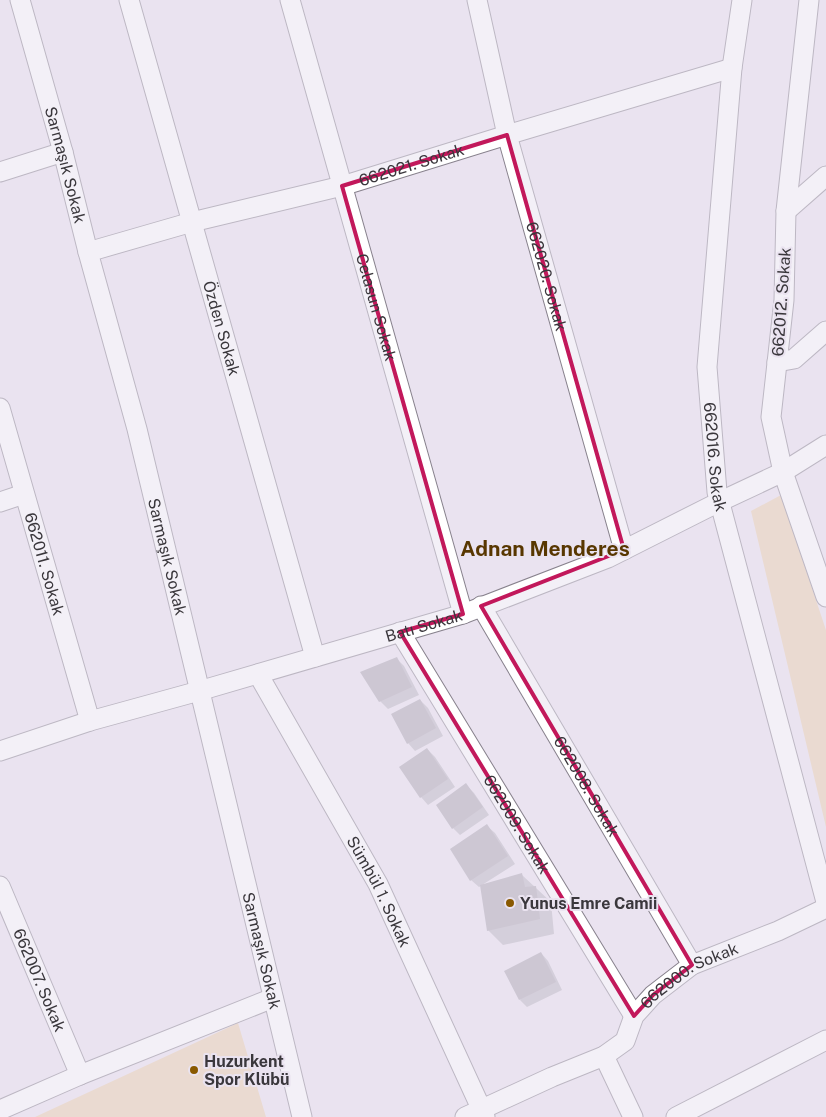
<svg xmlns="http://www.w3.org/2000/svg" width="826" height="1117" font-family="'Public Sans',sans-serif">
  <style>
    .green { fill: #eccfab }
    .shadow { fill: #0003 }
    .building { fill: #aba4b0 }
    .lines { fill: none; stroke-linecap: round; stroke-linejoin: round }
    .street-casing { stroke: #88828d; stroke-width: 21 }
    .street { stroke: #fff; stroke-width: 19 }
    .marked { fill: none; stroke: #c2185b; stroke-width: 4; stroke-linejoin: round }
    .poi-dot { fill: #895900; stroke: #eae3f0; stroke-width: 2 }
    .labels { text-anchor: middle; stroke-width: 4; stroke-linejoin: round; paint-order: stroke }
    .street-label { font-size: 16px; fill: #3a373c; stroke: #eae3f0 }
    .poi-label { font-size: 16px; font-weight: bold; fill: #3a373c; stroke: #eae3f0; text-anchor: start }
    .district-label { font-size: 21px; font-weight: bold; fill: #583700; stroke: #eae3f0 }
  </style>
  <rect width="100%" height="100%" fill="#eae3f0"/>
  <path class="green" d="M781,495L826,630V827L751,511Z
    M238,1023L266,1117H35Z"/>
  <path class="shadow" d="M396,658L404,666L419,695L388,709L380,701Z
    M420,700L428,708L443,736L415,751L408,743Z
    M427,749L435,757L455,787L428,805L421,797Z
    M466,785L474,793L489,815L460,835L453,828Z
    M487,826L495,833L515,864L482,885L522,875L551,902L554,934L503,945L488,930L481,886L479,887L471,880Z
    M541,953L548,961L562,990L527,1007L520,1000Z"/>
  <path class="building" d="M397,657L412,687L379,702L360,672Z
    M420,699L436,728L407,744L391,714Z
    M427,748L448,779L420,798L399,767Z
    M466,783L483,807L452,829L436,805Z
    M487,824L508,856L470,881L450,849Z
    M522,873L525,887L536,886L540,919L487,931L480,885Z
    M541,952L556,982L519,1000L504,971Z"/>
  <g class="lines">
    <g class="street-casing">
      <g id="street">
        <path id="s1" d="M20,0L63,152L88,252L137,429L302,1117"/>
        <path id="s2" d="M129,0L315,657"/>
        <path id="s3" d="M290,0L463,614"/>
        <path id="s4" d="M477,0L507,135L624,550"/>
        <path id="s5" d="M742,0L732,68L707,367L717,492L826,902"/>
        <path d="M809,0L786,211L784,300L771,417L783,472L826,597"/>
        <path d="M0,172L63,152"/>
        <path d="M786,211L826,176"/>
        <path id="s6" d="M88,252L192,222L342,186L507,135L732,68"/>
        <path d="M777,362L794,359L826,331"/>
        <path id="s7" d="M0,408L90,721"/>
        <path d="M0,502L24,494"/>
        <path id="s8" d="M481,606L692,965"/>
        <path id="s9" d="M400,632L634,1016"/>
        <path id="s10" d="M258,674L378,884L485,1117"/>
        <path id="s11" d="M0,751L90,721L199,691L463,614L608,558L719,502L783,472L826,445"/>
        <path id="s12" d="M0,886L80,1075"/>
        <path d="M604,1056L633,1117"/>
        <path d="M0,1110L80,1075L273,998"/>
        <path id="s13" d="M465,1117L552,1077L604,1056L625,1041L634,1016L653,995L692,965L778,931L826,908"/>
        <path d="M676,1117L826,1040"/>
      </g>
    </g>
    <use href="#street" class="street"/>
  </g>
  <path d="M0 0H826V1117H0ZM507,135L624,550L481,606L692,965L653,995L634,1016L400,632L463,614L342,186Z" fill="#eae3f0" fill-opacity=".55" fill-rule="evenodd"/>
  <path class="marked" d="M507,135L624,550L481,606L692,965L653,995L634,1016L400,632L463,614L342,186Z"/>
  <g class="poi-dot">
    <circle cx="510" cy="903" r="5"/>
    <circle cx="194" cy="1070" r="5"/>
  </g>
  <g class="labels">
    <g class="street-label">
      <text dy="6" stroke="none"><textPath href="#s1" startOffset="171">Sarmaşık Sokak</textPath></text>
      <text dy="6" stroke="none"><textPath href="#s6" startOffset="335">662021. Sokak</textPath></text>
      <text dy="6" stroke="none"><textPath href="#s4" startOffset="285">662020. Sokak</textPath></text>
      <text transform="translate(781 302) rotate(-86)" y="6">662012. Sokak</text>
      <text dy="6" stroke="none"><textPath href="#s3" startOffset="319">Celasun Sokak</textPath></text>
      <text dy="6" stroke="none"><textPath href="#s2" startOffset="341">Özden Sokak</textPath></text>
      <text dy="6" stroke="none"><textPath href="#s5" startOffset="459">662016. Sokak</textPath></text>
      <text dy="6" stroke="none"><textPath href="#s1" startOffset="576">Sarmaşık Sokak</textPath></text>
      <text dy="6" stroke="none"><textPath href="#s7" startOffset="162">662011. Sokak</textPath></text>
      <text dy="6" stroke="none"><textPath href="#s11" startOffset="442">Batı Sokak</textPath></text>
      <text dy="6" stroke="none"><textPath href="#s8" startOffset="209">662008. Sokak</textPath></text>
      <text dy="6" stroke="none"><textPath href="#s9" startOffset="225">662009. Sokak</textPath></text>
      <text dy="6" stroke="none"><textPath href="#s10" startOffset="249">Sümbül 1. Sokak</textPath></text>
      <text dy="6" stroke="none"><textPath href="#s1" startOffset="981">Sarmaşık Sokak</textPath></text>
      <text dy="6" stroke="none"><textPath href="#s13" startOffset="274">662000. Sokak</textPath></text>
      <text dy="6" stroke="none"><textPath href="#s12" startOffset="102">662007. Sokak</textPath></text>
    </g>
    <g class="poi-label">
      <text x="520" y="909">Yunus Emre Camii</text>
      <text x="204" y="1067">Huzurkent<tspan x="204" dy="18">Spor Klübü</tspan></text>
    </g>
    <g class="district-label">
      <text x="545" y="556">Adnan Menderes</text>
    </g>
  </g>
</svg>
